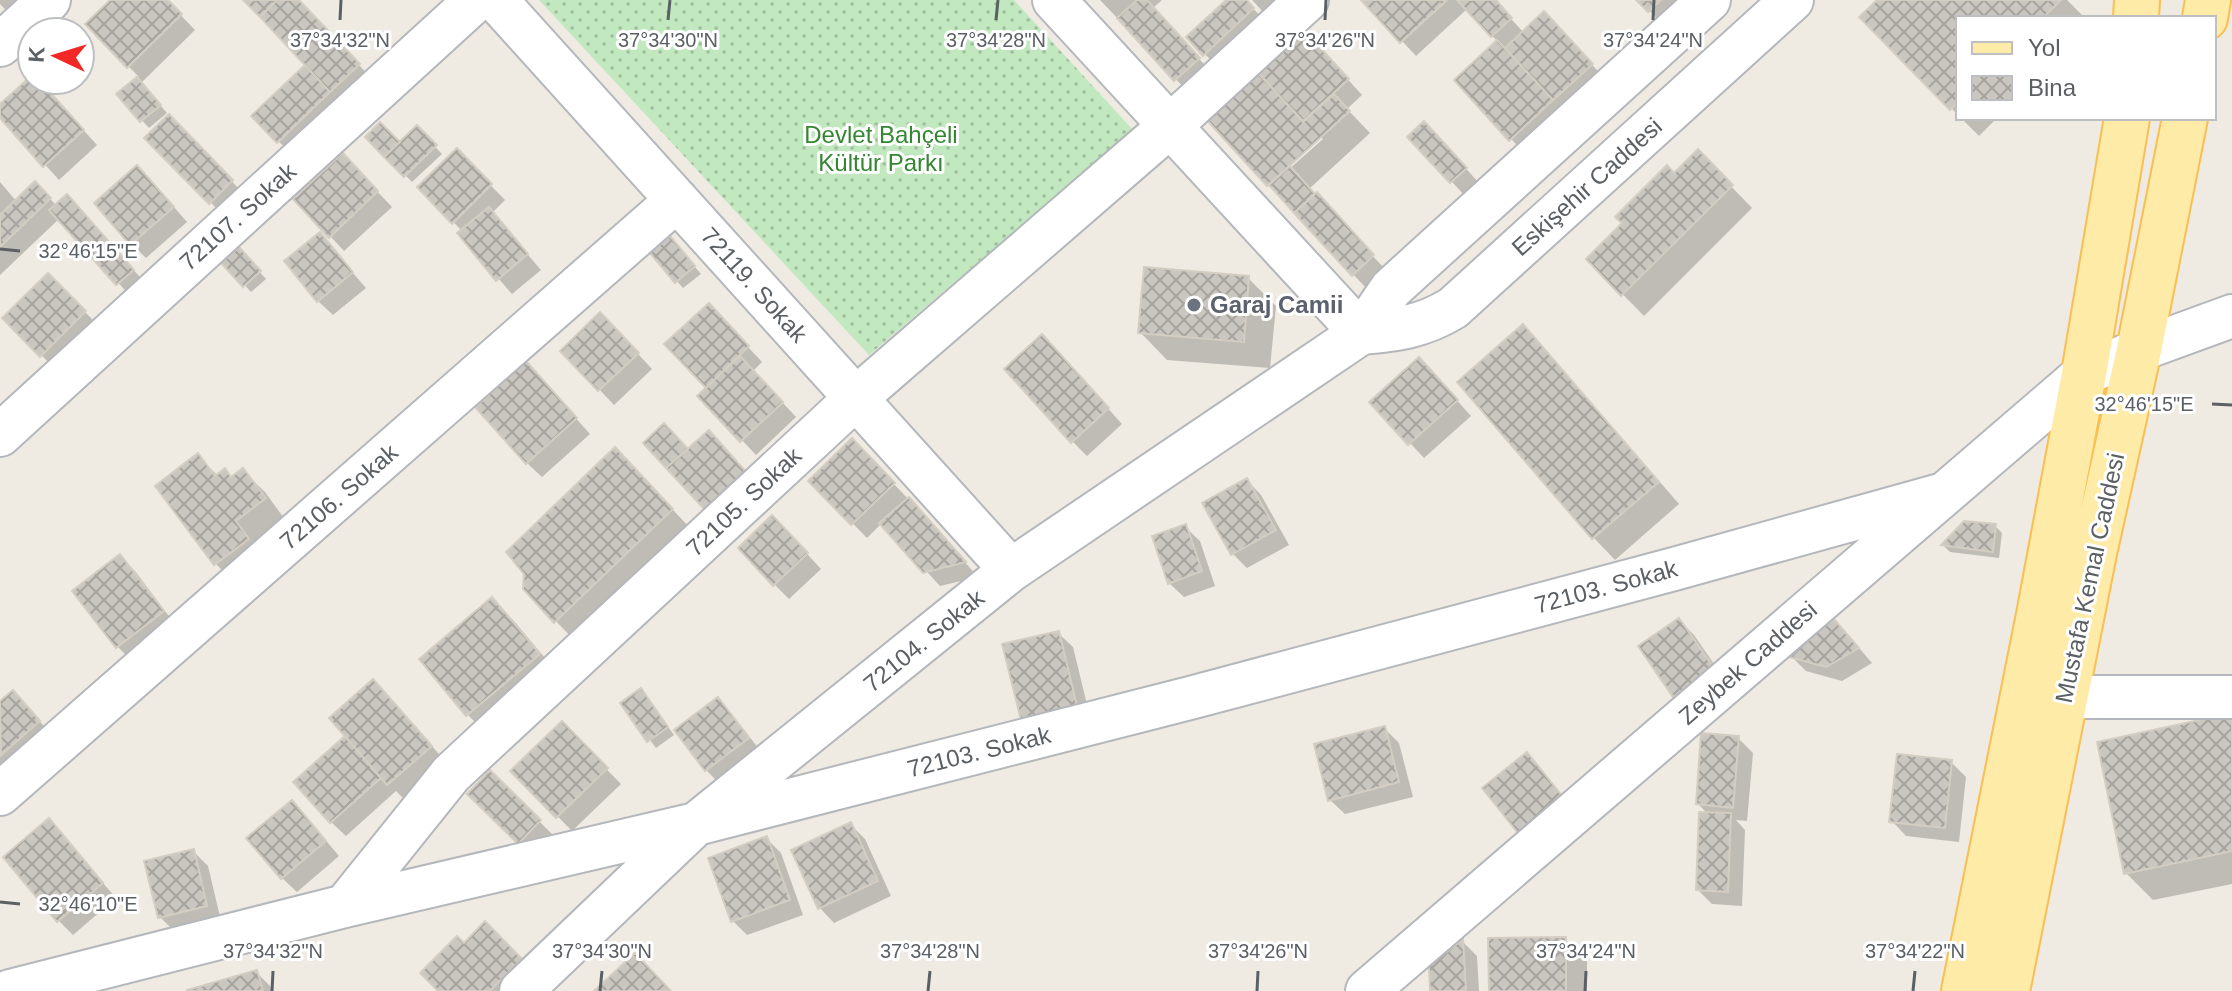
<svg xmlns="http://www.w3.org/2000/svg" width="2232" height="991" font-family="Helvetica,sans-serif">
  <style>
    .grass { fill: url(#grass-dots) }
    .shadow { fill: #0003 }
    .building { fill: url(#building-cross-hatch); stroke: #d4cdc1; stroke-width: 2 }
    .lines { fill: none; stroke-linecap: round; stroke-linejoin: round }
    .minor-casing { stroke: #b4b7bb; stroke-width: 46 }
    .major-casing { stroke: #f9bf52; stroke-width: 48 }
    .minor { stroke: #fff; stroke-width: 42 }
    .major { stroke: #ffeba8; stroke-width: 44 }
    .ticks { fill: none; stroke: #5b6065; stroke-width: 3 }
    .worship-dot { fill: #6b7280; stroke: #fff; stroke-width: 3 }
    .labels { text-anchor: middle; stroke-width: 6; stroke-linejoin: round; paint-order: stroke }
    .park-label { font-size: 24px; fill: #328730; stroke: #fff }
    .street-label { font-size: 24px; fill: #5b6065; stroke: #fff }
    .worship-label { font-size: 24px; font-weight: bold; fill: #5b616d; stroke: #fff; text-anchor: start }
    .ticks-label { font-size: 20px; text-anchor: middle; fill: #5b6065; stroke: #fff; stroke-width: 6; stroke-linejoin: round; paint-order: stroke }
  </style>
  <defs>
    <pattern id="grass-dots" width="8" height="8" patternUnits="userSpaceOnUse" patternTransform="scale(2)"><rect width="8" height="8" fill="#c1e8be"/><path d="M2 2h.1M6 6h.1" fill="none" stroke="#a0bf9e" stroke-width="1.8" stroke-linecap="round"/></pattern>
    <pattern id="building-cross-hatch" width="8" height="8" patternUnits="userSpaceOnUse" patternTransform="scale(2)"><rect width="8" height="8" fill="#cac6c0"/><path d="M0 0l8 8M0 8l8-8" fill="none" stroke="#a7a4a0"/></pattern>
  </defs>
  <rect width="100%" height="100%" fill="#efebe3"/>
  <path class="grass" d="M539,0H1014L1133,130L869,355Z"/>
  <path class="shadow" d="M0,0H30L12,16L0,4Z
    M113,0H166L195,30L141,83L167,113L149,128L119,95L139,77L88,25Z
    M246,0H298L373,80L293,156L254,116L307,65Z
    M1100,0H1162L1153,8L1213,74L1190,94Z
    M1229,0H1245L1268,24L1219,69L1189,37Z
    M1252,0H1280L1265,14Z
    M1364,0H1494L1524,33L1559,29L1606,80L1525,154L1457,80L1498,42L1467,9L1416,56Z
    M1639,0H1687L1664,26Z
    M1880,0H2067L2085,18H1958V115L1862,17Z
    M1319,48L1362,95L1347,109L1370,133L1309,189L1387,271L1367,289L1270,186L1323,139L1320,136L1208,118Z
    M32,78V80H37L48,91L97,145L59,180L0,115V107Z
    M169,116L246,196L225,217L147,138Z
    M1961,118H1997L1979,136Z
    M417,128L442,154L412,182L368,137L400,145Z
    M1410,137L1439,139L1480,184L1466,197Z
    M457,151L505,200L492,213L541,270L512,294L460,234L463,232L419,187Z
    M1698,152L1752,208L1644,316L1588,259Z
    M357,170L392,207L344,251L330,236Z
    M0,182L17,202L35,184L57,206L81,211L147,285L132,298L60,218L0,275Z
    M152,182L187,222L146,258L132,244Z
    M320,235L366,288L333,315L318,301L287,262Z
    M676,245L701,274L683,288L652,253Z
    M239,250L266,279L251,292L224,263Z
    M48,275L100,327L56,370L5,318Z
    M1248,278L1276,306L1270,368L1167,360L1140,332Z
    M723,320L762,362L753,371L796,417L756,455L700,396L708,388Z
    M1523,327L1544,349L1679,504L1615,560L1594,538L1460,383Z
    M615,329L652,369L614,405L563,351Z
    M1056,351L1122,424L1087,456L1072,441Z
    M1433,374L1471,416L1424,458L1372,402Z
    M540,378L590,434L542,477L527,463Z
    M852,441L923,514L978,577L940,586L882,523L867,538L811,481Z
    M198,456L218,476L225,471L233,478L243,471L265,492L286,521L237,585L216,564L157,486Z
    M636,471L693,531L577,643L525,589L526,574Z
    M1247,480L1261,495L1289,545L1247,568L1233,554Z
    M1965,523L1995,526L2002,533L1999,558L1950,552L1943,545Z
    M1185,527L1200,541L1215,586L1184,597L1169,583Z
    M787,532L821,569L789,599L774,584Z
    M120,556L135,571L177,627L132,661L118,647Z
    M492,600L514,621L560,676L489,736L467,714Z
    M1679,620L1694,635L1727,683L1689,710L1675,695Z
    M1058,633L1073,647L1091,721L1004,646Z
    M1848,635L1872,663L1842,681L1806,671L1792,657Z
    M641,691L674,735L656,748L623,704Z
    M13,692L53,736L0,794V704Z
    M388,696L445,761L403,798L396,791L346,836L331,822Z
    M718,699L732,714L762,753L721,785L706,770Z
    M2232,715V884L2153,900L2126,873Z
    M562,724L621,784L572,831L513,771Z
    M1384,728L1399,743L1413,797L1345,814L1330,800Z
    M1738,738L1753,753L1747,821L1736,820L1745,830L1742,906L1712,904L1698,890L1708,814L1698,804Z
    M1951,762L1966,777L1959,842L1906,836L1892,821Z
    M490,772L554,836L534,857L470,794Z
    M306,817L339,856L297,892L282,878Z
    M49,821L116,898L73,935L58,920Z
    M850,824L865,839L891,896L834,923L820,908Z
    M767,839L781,853L803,915L747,935L733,921Z
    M194,852L208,866L221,921L175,932L160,917Z
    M485,924L535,975L519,991H441Z
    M1565,939L1587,961V991H1491Z
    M1463,942L1477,956L1479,991H1432Z
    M256,972L271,987L272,991H192Z"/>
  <path class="building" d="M110,0H168L182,14L127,68L85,24Z
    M243,0H277L260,17Z
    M277,0H299L360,64L330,92L260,17Z
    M1137,0H1147L1200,58L1174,81L1117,18Z
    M1226,0H1247L1254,8L1203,56L1186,37Z
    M1361,0H1447L1400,43Z
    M1457,0H1496L1512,18L1491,37Z
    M1636,0H1661L1648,12Z
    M1877,0H2061L2043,18H1958V102L1950,110L1859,17Z
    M1544,11L1593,64L1553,100L1505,48Z
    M1304,30L1349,79L1303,121L1258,73Z
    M1497,40L1553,100L1509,141L1454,80Z
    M305,65L330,92L277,143L251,116Z
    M1257,71L1303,122L1334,94L1350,111L1267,186L1205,118Z
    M32,75V80H39L84,130L43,167L0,118V104Z
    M137,77L161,105L140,122L116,94Z
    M169,114L233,180L209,204L144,138Z
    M1424,121L1467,168L1450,183L1407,137Z
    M380,122L400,142L384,157L365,137Z
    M417,125L437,145L404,177L384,157Z
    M457,148L492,184L452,224L417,187Z
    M1698,149L1733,185L1621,296L1586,259L1622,223L1615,217L1667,165L1674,173Z
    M343,153L378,191L329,238L293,199Z
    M137,165L174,207L130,245L94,203Z
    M1290,166L1315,194L1294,213L1269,185Z
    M35,181L51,198L0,247V215Z
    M1317,192L1374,255L1352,276L1294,213Z
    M67,194L134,270L116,285L49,210Z
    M489,207L528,254L496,281L457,233Z
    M320,232L353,272L317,302L284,261Z
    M670,236L695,266L675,283L650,253Z
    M239,247L261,271L243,287L221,263Z
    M1144,267L1249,276L1244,342L1138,333Z
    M48,273L86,311L40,357L2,318Z
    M709,303L749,346L706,388L664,344Z
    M600,312L639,353L598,391L560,351Z
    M1523,324L1659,482L1592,539L1457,382Z
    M1042,334L1109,408L1071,443L1004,369Z
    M740,356L783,402L740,442L697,396Z
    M1419,357L1458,400L1408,445L1369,402Z
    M526,361L577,418L526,464L475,407Z
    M664,423L688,449L666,468L643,443Z
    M709,430L746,472L705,510L666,468Z
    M852,438L895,483L851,525L808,481Z
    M615,447L673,509L554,623L523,589L524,574L506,552Z
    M198,453L215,476L225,468L231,477L243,468L266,498L236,521L249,539L214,565L155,486Z
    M1247,478L1276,530L1231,555L1202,503Z
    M909,497L966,562L923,573L879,523Z
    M772,515L808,553L773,586L738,548Z
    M1964,521L1996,524L1993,552L1941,545Z
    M1186,524L1202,571L1168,584L1152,536Z
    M120,554L164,611L116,648L72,591Z
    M492,597L540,654L466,716L419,659Z
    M1679,618L1714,668L1673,697L1638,646Z
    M1833,618L1859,648L1826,667L1789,657Z
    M1059,631L1077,706L1021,720L1002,644Z
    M373,679L432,746L387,785L329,718Z
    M641,688L668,727L647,742L620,703Z
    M13,690L40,721L1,755L0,701Z
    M718,697L749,738L705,771L674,730Z
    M2232,713V851L2124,874L2097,742Z
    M562,721L608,768L556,818L510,771Z
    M1385,726L1399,782L1328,801L1314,744Z
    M1701,733L1739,736L1733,808L1696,804Z
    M345,736L381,778L330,823L293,782Z
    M1527,752L1563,797L1518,833L1482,788Z
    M1897,754L1952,760L1945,828L1889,822Z
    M490,770L541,820L518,844L467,794Z
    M292,800L326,841L281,879L246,838Z
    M1699,812L1731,813L1728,892L1696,890Z
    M49,818L103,883L57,922L3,857Z
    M851,822L878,881L818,909L791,850Z
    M767,836L790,900L731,922L708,858Z
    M194,849L207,906L158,918L144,861Z
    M485,921L522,959L490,991H438L420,973L457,936L464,943Z
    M1566,937V991H1489L1488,938Z
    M1463,939L1466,991H1430L1429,966Z
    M635,953L671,991H594Z
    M257,970L263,991H187V990Z"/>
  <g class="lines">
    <g class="minor-casing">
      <path id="minor" d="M496,0L1011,570
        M1054,0L1361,333
        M0,45L49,0
        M1361,333C1396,330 1422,327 1453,308L1792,0
        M0,435L476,0
        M2065,697H2232
        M0,794L677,200
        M345,906L451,774L856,398L1170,126L1307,0
        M10,991L345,906L696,824L1190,698L1674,569L1944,494
        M521,991L696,824L1011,570L1361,333L1391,289L1709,0
        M1367,991L2084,374L2139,350L2232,316"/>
    </g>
    <g class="major-casing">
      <path id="major" d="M2136,18L2137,0
        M2205,18L2208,0
        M1964,991L2039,615L2084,374L2127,118
        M2007,991L2094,553L2139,350L2185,118"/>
    </g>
    <use href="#minor" class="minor"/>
    <use href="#major" class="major"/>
  </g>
  <path class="ticks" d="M340,20L341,0M668,20L670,0M996,20L998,0M1325,20L1326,0M1653,20L1654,0M0,249L20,251M2212,404L2232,405M0,902L20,904M272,991L273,971M600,991L602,971M928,991L930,971M1257,991L1258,971M1585,991L1586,971M1913,991L1915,971"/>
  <circle class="worship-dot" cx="1194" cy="305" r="8"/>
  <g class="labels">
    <g class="park-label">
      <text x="881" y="143">Devlet Bahçeli<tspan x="881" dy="28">Kültür Parkı</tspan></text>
    </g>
    <g class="street-label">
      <text transform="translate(1587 187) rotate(-42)" y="8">Eskişehir Caddesi</text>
      <text transform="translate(238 217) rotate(-42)" y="8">72107. Sokak</text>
      <text transform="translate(754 285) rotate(48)" y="8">72119. Sokak</text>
      <text transform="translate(339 497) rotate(-41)" y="8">72106. Sokak</text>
      <text transform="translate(744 502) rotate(-43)" y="8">72105. Sokak</text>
      <text transform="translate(2090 578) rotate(-78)" y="8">Mustafa Kemal Caddesi</text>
      <text transform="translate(1606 587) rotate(-15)" y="8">72103. Sokak</text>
      <text transform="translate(924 641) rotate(-39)" y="8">72104. Sokak</text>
      <text transform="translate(1748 663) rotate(-41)" y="8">Zeybek Caddesi</text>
      <text transform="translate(979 752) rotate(-14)" y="8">72103. Sokak</text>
    </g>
    <g class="worship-label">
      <text x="1210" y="313">Garaj Camii</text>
    </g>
  </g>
  <g class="ticks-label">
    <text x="340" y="47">37°34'32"N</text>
    <text x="668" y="47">37°34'30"N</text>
    <text x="996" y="47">37°34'28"N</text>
    <text x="1325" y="47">37°34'26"N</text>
    <text x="1653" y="47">37°34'24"N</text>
    <text x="88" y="258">32°46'15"E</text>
    <text x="2144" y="411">32°46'15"E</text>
    <text x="88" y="911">32°46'10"E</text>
    <text x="273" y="958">37°34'32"N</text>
    <text x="602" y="958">37°34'30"N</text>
    <text x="930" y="958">37°34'28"N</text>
    <text x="1258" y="958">37°34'26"N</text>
    <text x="1586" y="958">37°34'24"N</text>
    <text x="1915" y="958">37°34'22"N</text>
  </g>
  <rect x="1956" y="16" width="260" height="104" fill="#ffffff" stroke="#bdbfc1" stroke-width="2"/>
  <rect x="1972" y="42" width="40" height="12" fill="#ffeba8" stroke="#bdbfc1" stroke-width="2"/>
  <text x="2028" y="56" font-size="24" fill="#5b6065">Yol</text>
  <rect x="1972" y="76" width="40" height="24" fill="url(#building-cross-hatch)" stroke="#bdbfc1" stroke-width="2"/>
  <text x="2028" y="96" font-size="24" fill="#5b6065">Bina</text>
  <g transform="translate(56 56) rotate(274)"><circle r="38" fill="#ffffff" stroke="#bdbfc1" stroke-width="2"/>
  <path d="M0-6L14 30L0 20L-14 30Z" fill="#f22826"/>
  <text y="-12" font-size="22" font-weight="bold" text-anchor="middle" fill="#5b6065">K</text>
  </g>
</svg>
